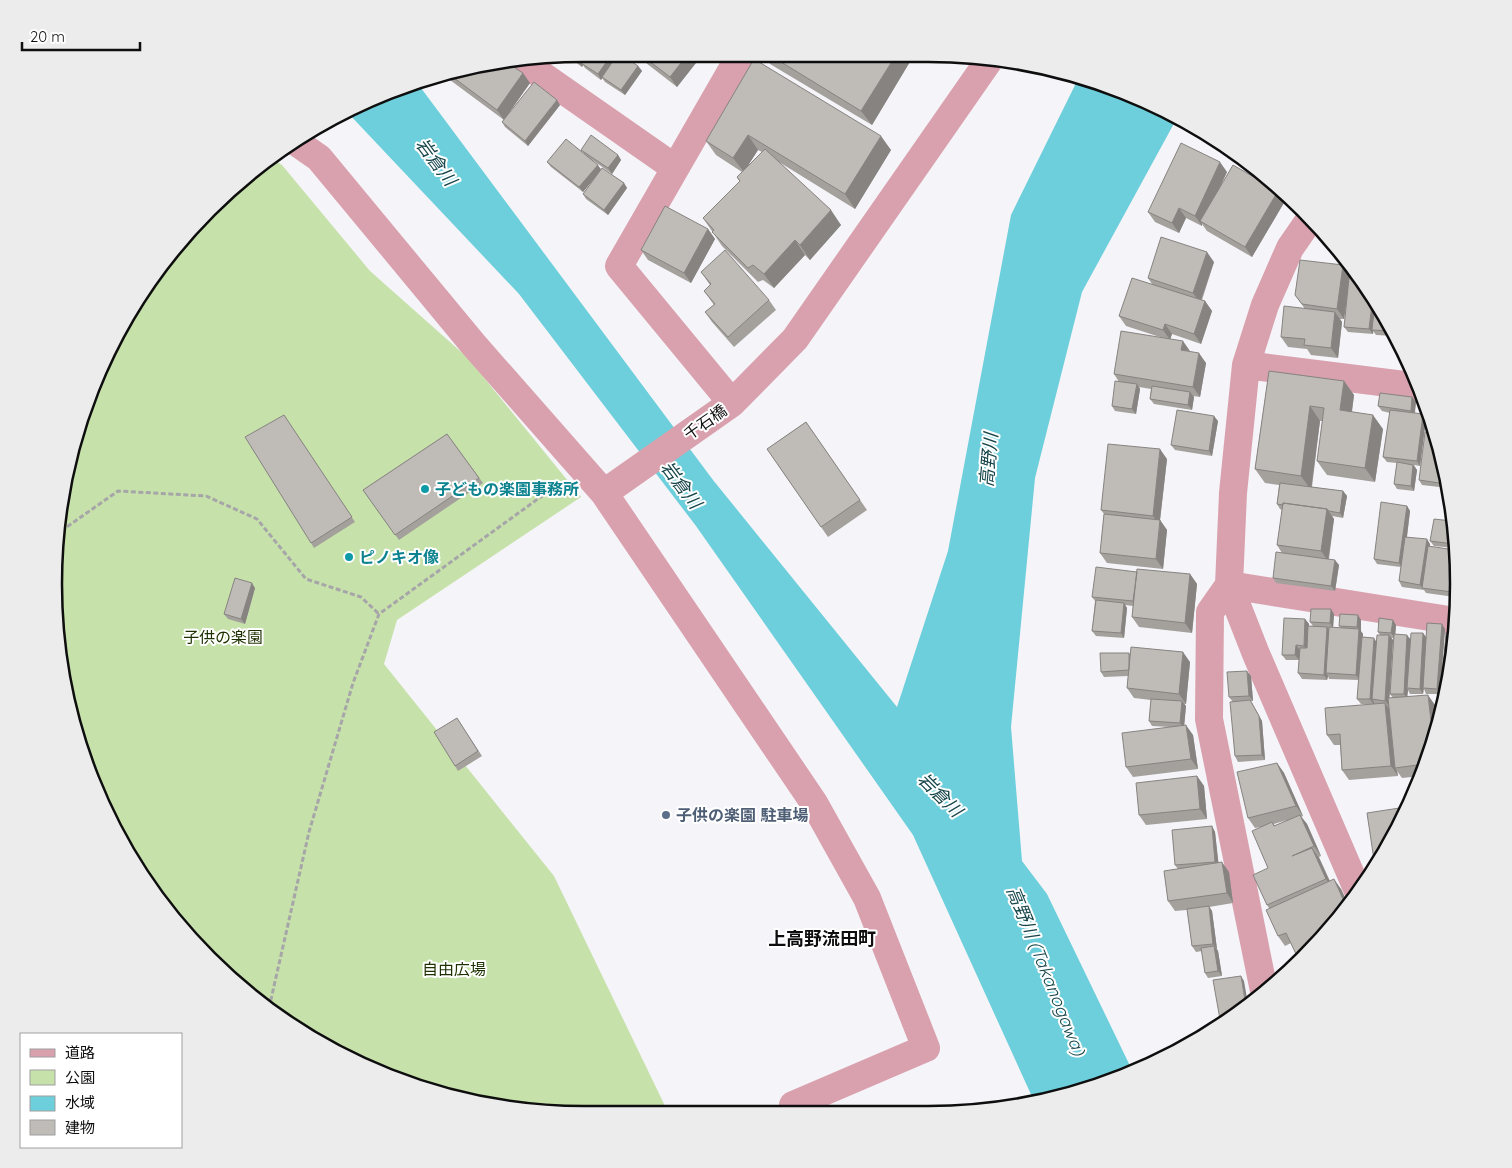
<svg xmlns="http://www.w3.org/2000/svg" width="1512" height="1168" font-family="Quicksand,'Noto Sans JP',sans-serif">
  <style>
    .green { fill: #c7e1ab }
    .water { fill: #6dcfdb }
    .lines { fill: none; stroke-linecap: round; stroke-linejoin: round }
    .path { stroke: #a6a5a8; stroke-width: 3; stroke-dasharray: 5 2.5; stroke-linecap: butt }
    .minor { stroke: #d9a1ae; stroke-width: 28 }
    .wall { fill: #a4a19d; fill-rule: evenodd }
    .shaded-wall { fill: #868380 }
    .building { fill: #bfbbb7; stroke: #868380 }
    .culture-dot { fill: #0f9aa8; stroke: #fff; stroke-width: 2 }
    .service-dot { fill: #5c6f8a; stroke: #fff; stroke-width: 2 }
    .labels { text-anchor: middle; stroke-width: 4; stroke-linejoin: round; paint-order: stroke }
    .street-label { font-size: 16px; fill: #0e0e0f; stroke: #fff }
    .culture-label { font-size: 16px; font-weight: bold; fill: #0d838f; stroke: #fff; text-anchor: start }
    .park-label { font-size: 16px; fill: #1e3000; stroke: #fff }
    .service-label { font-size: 16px; font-weight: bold; fill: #4e5e75; stroke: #fff; text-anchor: start }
    .water-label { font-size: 18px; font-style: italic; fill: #19474c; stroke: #fff }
    .neighbourhood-label { font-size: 18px; font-weight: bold; fill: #0e0e0f; stroke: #fff }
    .rim { fill: none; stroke: #0e0e0f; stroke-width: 2.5 }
  </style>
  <rect width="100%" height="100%" fill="#f5f4f9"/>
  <path class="green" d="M274,160L282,165L370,271L468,358L581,497L397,620L384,664L554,876L666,1108L664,1110H514L413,1086L290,1025L209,959L143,878L82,754L64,687L54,584L72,447L125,319L209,209Z"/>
  <path class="water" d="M1079,77L1162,108L1177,118L1082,292L1035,478L1011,727L1022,861L1047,894L1132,1070L1099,1086L1034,1101L913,835L696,526L519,294L348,113L418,84L713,480L897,707L948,551L1011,215Z"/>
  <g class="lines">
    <path class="path" d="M61,531L118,491L206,496L257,519L306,579L361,597L379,614
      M269,1008L309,832L353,683L379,614L553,488"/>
    <path class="minor" d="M523,62L675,168
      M296,142L319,158L473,344L604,493L814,803L867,898L926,1048L793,1105L795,1110
      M1310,219L1290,248L1265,305L1246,365L1233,493L1229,585L1256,654L1358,891
      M1246,365L1420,387
      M732,403L619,266L741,54
      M604,493L732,403L795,339L990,59
      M1264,991L1209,719L1210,612L1229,585L1455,621"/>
  </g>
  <path class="wall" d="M584,54L638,66L642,71L625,95L605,82L602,78L601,80L585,68L583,65L582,67L571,59L569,56Z
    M635,54H703L677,87L637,56Z
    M763,54L914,55L872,125L770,64Z
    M754,59L891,150L855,209L779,162L841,225L810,260L805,255L774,288L763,280L758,282L722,246L703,218L740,182L737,177L742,172L716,155L706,141ZM758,150L762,152L746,168Z
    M446,72L530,83L504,120L450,80L445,73Z
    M560,105L528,146L505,127L502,122Z
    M581,150L618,155L621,160L612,174L591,159L601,169L624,183L627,188L608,215L586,199L583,194L596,176L583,192L551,167L547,162L584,153Z
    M1227,172L1220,187L1285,201L1252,257L1207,231L1202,224V226L1186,218L1179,233L1155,222L1148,212Z
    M1319,227L1326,234L1330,239L1324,234Z
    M708,229L715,239L691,283L648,260L641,250Z
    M1214,262L1202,300L1205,301L1212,311L1201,344L1172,334L1170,339L1206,363L1200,397L1193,396L1194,397L1192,410L1154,404L1150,399L1151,389L1139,387L1140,389L1136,414L1115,411L1112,406L1119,382L1114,374L1163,338L1126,326L1119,316L1152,284L1148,278Z
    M701,272L769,300L776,310L734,347L712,322L705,312L714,305L704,291L710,285Z
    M1350,275V278L1369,290L1394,336L1376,335L1373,331V334L1348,332L1344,327L1347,301L1344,319H1340L1342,322L1338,358L1311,355L1307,349L1288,347L1281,337L1305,309L1295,295Z
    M1269,371L1344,381L1354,395L1352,412L1383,429L1375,482L1327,475L1317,461L1323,421H1320L1312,487L1343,491L1347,496L1343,518L1332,516L1334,519L1329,559L1339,565L1335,591L1276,583L1273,578L1282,553L1277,545L1282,510L1280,509L1277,504L1279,485L1265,483L1255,469Z
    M1412,397L1416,402L1415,413L1426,419L1420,466L1414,465L1417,470L1414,491L1397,489L1394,484L1397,463L1387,462L1383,457L1390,413L1382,411L1378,406Z
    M284,415L355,522L314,548L311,543Z
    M1218,421L1212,456L1175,450L1171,445Z
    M806,422L867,510L828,537L767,449Z
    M447,434L483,483L399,540L363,490Z
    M1167,459L1160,520L1167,530L1163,569L1107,563L1100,553L1104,514L1101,510Z
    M1419,480L1448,481L1450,503L1447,498L1448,488L1422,485Z
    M1407,506L1410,511L1407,537L1430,544V547L1458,584L1457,596L1456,594L1455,597L1426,593L1424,590L1402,587L1399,581L1401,567L1377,564L1374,559Z
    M1452,521L1455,548L1434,546L1430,541Z
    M1137,572L1190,574L1197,584L1192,633L1139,627L1132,617L1133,606L1125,605L1127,608L1124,638L1096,636L1092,631L1095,601L1092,597Z
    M255,588L245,624L228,619L224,614Z
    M1334,614L1333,628H1341L1339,626L1358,615L1361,620V632L1363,634V637L1376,641L1380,635L1378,632L1396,625L1395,634L1410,639L1426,637L1445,629L1440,694H1426L1424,689L1423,694H1410L1408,690L1407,697L1435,705L1437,724L1421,776L1402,778L1397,771L1398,776L1349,780L1342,770L1340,745H1334L1327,735L1370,704H1361L1357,699L1359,680L1329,679L1328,676L1327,680L1302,679L1298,673L1299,660H1286L1282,655L1305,619L1309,624V626H1313L1310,622ZM1391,638H1394L1390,694L1393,698H1389L1393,640Z
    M1129,653L1130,654L1190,662L1186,704H1184L1186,706L1184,725L1193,735L1198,769L1133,777L1126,767L1170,727L1152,726L1149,721L1151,700L1134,698L1127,688L1128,676L1104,677L1101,672Z
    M1251,676L1253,701H1251L1262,721L1265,760L1238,762L1235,756L1233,702L1229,697Z
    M1441,688H1448L1446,693H1445Z
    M457,718L482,756L458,771L455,766Z
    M1277,763L1284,773L1303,816L1301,817L1307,824L1321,856L1319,857L1330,881L1341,889L1348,904L1300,961L1297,956L1291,943L1285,946L1278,936L1269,908L1267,905L1268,868L1260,827L1255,828L1248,818ZM1287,820L1275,826L1274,824Z
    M1197,776L1204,786L1207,819L1146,825L1139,815Z
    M1407,808L1377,864L1374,860Z
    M1212,826L1215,832L1218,862L1229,872L1233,903L1209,907L1212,911L1217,949L1218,951L1222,976L1208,978L1205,973L1202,951L1196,952L1192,946L1187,910L1175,911L1168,901L1178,869L1175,865Z"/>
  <path class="shaded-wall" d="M584,54H591L581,63L583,65L582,67L578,61Z
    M612,54H619L601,80L598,74Z
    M688,54H703L677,87L670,77Z
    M896,55H914L872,125L861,111Z
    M638,66L642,71L625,95L621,90Z
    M523,73L530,83L504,120L497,110Z
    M557,100L560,105L528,146L525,141Z
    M748,135L758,150L744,172L733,158Z
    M881,136L891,150L855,209L845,194Z
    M618,155L621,160L612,174L608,168Z
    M1220,162L1227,172L1203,223L1200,221L1202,224V226L1195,216Z
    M598,165L601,170L583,192L579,187Z
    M624,183L627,188L608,215L604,210Z
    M1278,191L1285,201L1252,257L1245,247Z
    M1179,208L1186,218L1179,233L1172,223Z
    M831,210L841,225L810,260L800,245Z
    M708,229L715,239L691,283L684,273Z
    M795,240L805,255L774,288L764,274Z
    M1207,252L1214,262L1200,303L1193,293Z
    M1343,265L1350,275L1344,319L1337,309Z
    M1373,296L1376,303L1373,334L1369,329Z
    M1205,301L1212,311L1201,344L1194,334Z
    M1335,312L1342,322L1338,358L1331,348Z
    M1165,324L1172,334L1170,340L1163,330Z
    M1183,341L1190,351L1181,350Z
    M1199,353L1206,363L1200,397L1193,387Z
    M1344,381L1354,395L1350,424L1340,410Z
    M1137,384L1140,389L1136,414L1132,409Z
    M1190,392L1194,397L1192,410L1188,405Z
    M1412,397L1416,402L1414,416L1411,411Z
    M1310,406L1320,421L1311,490L1301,476Z
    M1423,414L1426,419L1420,466L1417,461Z
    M1373,415L1383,429L1375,482L1365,468Z
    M1214,416L1218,421L1212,456L1209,451Z
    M1160,449L1167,459L1160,520L1167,530L1163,569L1156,559L1160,525L1153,516Z
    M1413,465L1417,470L1414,491L1411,486Z
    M1343,491L1347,496L1343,518L1340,513Z
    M1407,506L1410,511L1403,568L1399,563Z
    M1327,509L1334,519L1328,561L1321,551Z
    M1427,539L1430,544L1424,588H1423L1420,585Z
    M1335,560L1339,565L1335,591L1331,586Z
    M1456,561L1458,579L1453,591L1456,594L1455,597L1452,592Z
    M1190,574L1197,584L1192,633L1185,623Z
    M252,583L255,588L245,624L241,619Z
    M1124,603L1127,608L1124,638L1121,633Z
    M1331,609L1334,614L1333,628L1330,623Z
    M1358,615L1361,620V631L1363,634L1360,681L1356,675L1359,630L1357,627Z
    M1305,619L1309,624L1307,651L1304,646Z
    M1393,620L1396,625L1395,638L1391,633Z
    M1442,624L1445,629L1440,694L1437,689Z
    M1327,627L1331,632L1326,673L1328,676L1327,680L1324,675Z
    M1423,633L1427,638L1423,694L1420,689Z
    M1389,635L1393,640L1389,706L1385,701Z
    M1407,635L1411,640L1407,688L1408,690L1407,699L1404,694Z
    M1374,638L1377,643L1372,699L1374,702V705L1370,699Z
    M1296,645L1300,650L1299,660L1295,655Z
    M1183,652L1190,662L1186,704L1179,694Z
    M1247,671L1251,676L1253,701L1249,696Z
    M1428,695L1435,705L1437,724L1433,738Z
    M1250,700L1262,721L1265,760L1262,755Z
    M1182,701L1186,706L1184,728L1180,723Z
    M1385,703L1392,713L1395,768L1397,771L1398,776L1391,766Z
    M1186,725L1193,735L1198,769L1191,759Z
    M1277,763L1284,773L1303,816L1296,806Z
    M1197,776L1204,786L1207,819L1200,809Z
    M1300,815L1307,824L1321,856L1314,846Z
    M1212,826L1215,832L1219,867L1215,862Z
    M1312,848L1319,858L1333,889L1326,879Z
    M1222,862L1229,872L1233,903L1227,893Z
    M1334,879L1341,889L1348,904L1346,906Z
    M1209,906L1212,911L1217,949L1213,944Z
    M1214,946L1218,951L1222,976L1218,971Z
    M1241,976L1244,981L1248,1004L1246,1006Z"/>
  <path class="building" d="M584,54L578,61L570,56Z
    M587,54H612L598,74L581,63Z
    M618,54H620L638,66L621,90L602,77Z
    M640,54H688L670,77Z
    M768,54L896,55L861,111Z
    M754,59L881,136L845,194L748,135L733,158L706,141Z
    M509,64L523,73L497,110L446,72Z
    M534,82L557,100L525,141L502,122Z
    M591,135L618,155L608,168L581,150Z
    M566,139L598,165L579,187L547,162Z
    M1181,143L1220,162L1195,216L1179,208L1172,223L1148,212Z
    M765,149L831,210L800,245L795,240L764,274L753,265L748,268L712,232L714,230L703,218L740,181L737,177Z
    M1233,165L1278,191L1245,247L1200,221Z
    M602,168L624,183L604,210L583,194Z
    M665,206L708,229L684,273L641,250Z
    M1161,237L1207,252L1193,293L1148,278Z
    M725,250L769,300L728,337L705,312L715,304L704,291L711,284L701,272Z
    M1300,260L1343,265L1337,309L1302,304L1295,295Z
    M1132,278L1205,301L1194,334L1165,324L1163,330L1119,316Z
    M1349,278L1361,279L1369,290L1373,296L1369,329L1344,327Z
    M1375,301L1391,331L1372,330Z
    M1284,306L1335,312L1331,348L1304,345L1305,339L1281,337Z
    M1121,331L1183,341L1181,350L1199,353L1193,387L1114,374Z
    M1269,371L1344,381L1340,410L1373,415L1365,468L1317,461L1324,408L1310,406L1301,476L1255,469Z
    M1115,381L1137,384L1132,409L1112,406Z
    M1152,386L1190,392L1188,405L1150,399Z
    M1380,393L1412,397L1411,411L1378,406Z
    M1177,410L1214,416L1209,451L1171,445Z
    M1390,410L1423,414L1417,461L1383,457Z
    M284,415L352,517L311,543L245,437Z
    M806,422L860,500L821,527L767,449Z
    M1425,432L1434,433L1447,478L1446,484L1419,480Z
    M447,434L479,478L395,535L363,490Z
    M1108,444L1160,449L1153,516L1101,510Z
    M1397,462L1413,465L1411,486L1394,484Z
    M1280,483L1343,491L1340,513L1329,511L1327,509L1283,503V505L1277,504Z
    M1449,486L1450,498H1447Z
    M1381,502L1407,506L1399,563L1374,559Z
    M1283,503L1327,509L1321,551L1277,545Z
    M1104,514L1160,520L1156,559L1100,553Z
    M1434,519L1452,521L1454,544L1430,541Z
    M1405,537L1427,539L1420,585L1399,581Z
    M1428,546L1455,550L1456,561L1452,592L1422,588Z
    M1276,552L1335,560L1331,586L1273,578Z
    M1096,567L1137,572L1133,601L1092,597Z
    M1457,568L1458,584V592L1453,591Z
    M1137,569L1190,574L1185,623L1132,617Z
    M235,578L252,583L241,619L224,614Z
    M1096,600L1124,603L1121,633L1092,631Z
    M1311,609H1331L1330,623L1310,622Z
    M1340,614L1358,615L1357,627L1339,626Z
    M1284,618L1305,619L1304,646L1296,645L1295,655H1282Z
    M1379,618L1393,620L1391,633L1378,632Z
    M1427,623L1442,624L1437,689L1423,688Z
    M1308,626L1327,627L1324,675L1298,673L1300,648H1307Z
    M1329,627L1359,629L1356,675L1326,673Z
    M1411,633H1423L1420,689L1407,688Z
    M1446,633H1453L1448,688H1441Z
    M1394,634L1407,635L1404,694H1390Z
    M1377,635H1389L1385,701L1372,699Z
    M1362,637L1374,638L1370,699H1357Z
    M1131,647L1183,652L1179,694L1127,688Z
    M1100,653H1129V670L1101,672Z
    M1247,671L1249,696L1229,697L1227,672Z
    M1428,695L1433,738L1425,764L1395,768L1388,698Z
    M1151,699L1182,701L1180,723L1149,721Z
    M1250,700L1259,716L1262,755L1235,756L1230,702Z
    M1385,703L1391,766L1342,770L1340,734L1327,735L1325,708Z
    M457,718L478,751L455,766L434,732Z
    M1186,725L1191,759L1126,767L1122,733Z
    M1277,763L1296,806L1248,818L1237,772Z
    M1197,776L1200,809L1139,815L1136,783Z
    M1406,807V808L1379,859L1374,860L1367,813Z
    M1300,815L1314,846L1292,856L1312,848L1326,879L1267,905L1253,875L1268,868L1252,831L1272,822L1274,826Z
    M1212,826L1215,862L1175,865L1172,830Z
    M1222,862L1227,893L1168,901L1164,871Z
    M1334,879L1346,906L1311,950L1297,956L1286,933L1278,936L1266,910Z
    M1209,906L1213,944L1192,946L1187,909Z
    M1214,946L1218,971L1205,973L1201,948Z
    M1241,976L1246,1006L1222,1025H1221L1213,980Z"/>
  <g class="culture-dot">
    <circle cx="425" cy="489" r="5"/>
    <circle cx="349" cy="557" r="5"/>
  </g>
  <circle class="service-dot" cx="666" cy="815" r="5"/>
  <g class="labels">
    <g class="street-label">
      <text transform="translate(705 422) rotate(-35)" y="6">千石橋</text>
    </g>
    <g class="culture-label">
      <text x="435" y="495">子どもの楽園事務所</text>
      <text x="359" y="563">ピノキオ像</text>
    </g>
    <g class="park-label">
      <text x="223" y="643">子供の楽園</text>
      <text x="454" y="975">自由広場</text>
    </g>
    <g class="service-label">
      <text x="676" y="821">子供の楽園 駐車場</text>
    </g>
    <g class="water-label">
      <text transform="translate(436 162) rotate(53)" y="6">岩倉川</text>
      <text transform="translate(989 460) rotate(-85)" y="6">高野川</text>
      <text transform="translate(681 485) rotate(53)" y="6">岩倉川</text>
      <text transform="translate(940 795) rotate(45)" y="6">岩倉川</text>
      <text transform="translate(1046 971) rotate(68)" y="6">高野川 (Takanogawa)</text>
    </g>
    <g class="neighbourhood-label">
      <text x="822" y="945">上高野流田町</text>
    </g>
  </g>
  <path d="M0 0H1512V1168H0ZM584 62H928A522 522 0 0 1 1450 584V584A522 522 0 0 1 928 1106H584A522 522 0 0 1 62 584V584A522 522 0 0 1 584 62Z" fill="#ececec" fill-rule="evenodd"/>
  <path class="rim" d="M584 62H928A522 522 0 0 1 1450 584V584A522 522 0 0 1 928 1106H584A522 522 0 0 1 62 584V584A522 522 0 0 1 584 62Z"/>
  <rect x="20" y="1033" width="162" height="115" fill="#ffffff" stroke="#9f9f9f"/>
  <rect x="30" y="1049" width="25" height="8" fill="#d9a1ae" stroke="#9f9f9f"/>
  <text x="65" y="1058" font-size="15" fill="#0e0e0f">道路</text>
  <rect x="30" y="1070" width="25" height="15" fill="#c7e1ab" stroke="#9f9f9f"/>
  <text x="65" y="1083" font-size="15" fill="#0e0e0f">公園</text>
  <rect x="30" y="1096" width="25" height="15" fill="#6dcfdb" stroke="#9f9f9f"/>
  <text x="65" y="1108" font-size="15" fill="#0e0e0f">水域</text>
  <rect x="30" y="1120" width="25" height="15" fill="#bfbbb7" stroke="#9f9f9f"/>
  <text x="65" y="1133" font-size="15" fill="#0e0e0f">建物</text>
  <path d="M22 42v8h118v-8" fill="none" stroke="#0e0e0f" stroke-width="2.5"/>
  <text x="30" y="42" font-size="15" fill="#0e0e0f" stroke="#ffffff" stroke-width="4" paint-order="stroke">20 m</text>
</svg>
